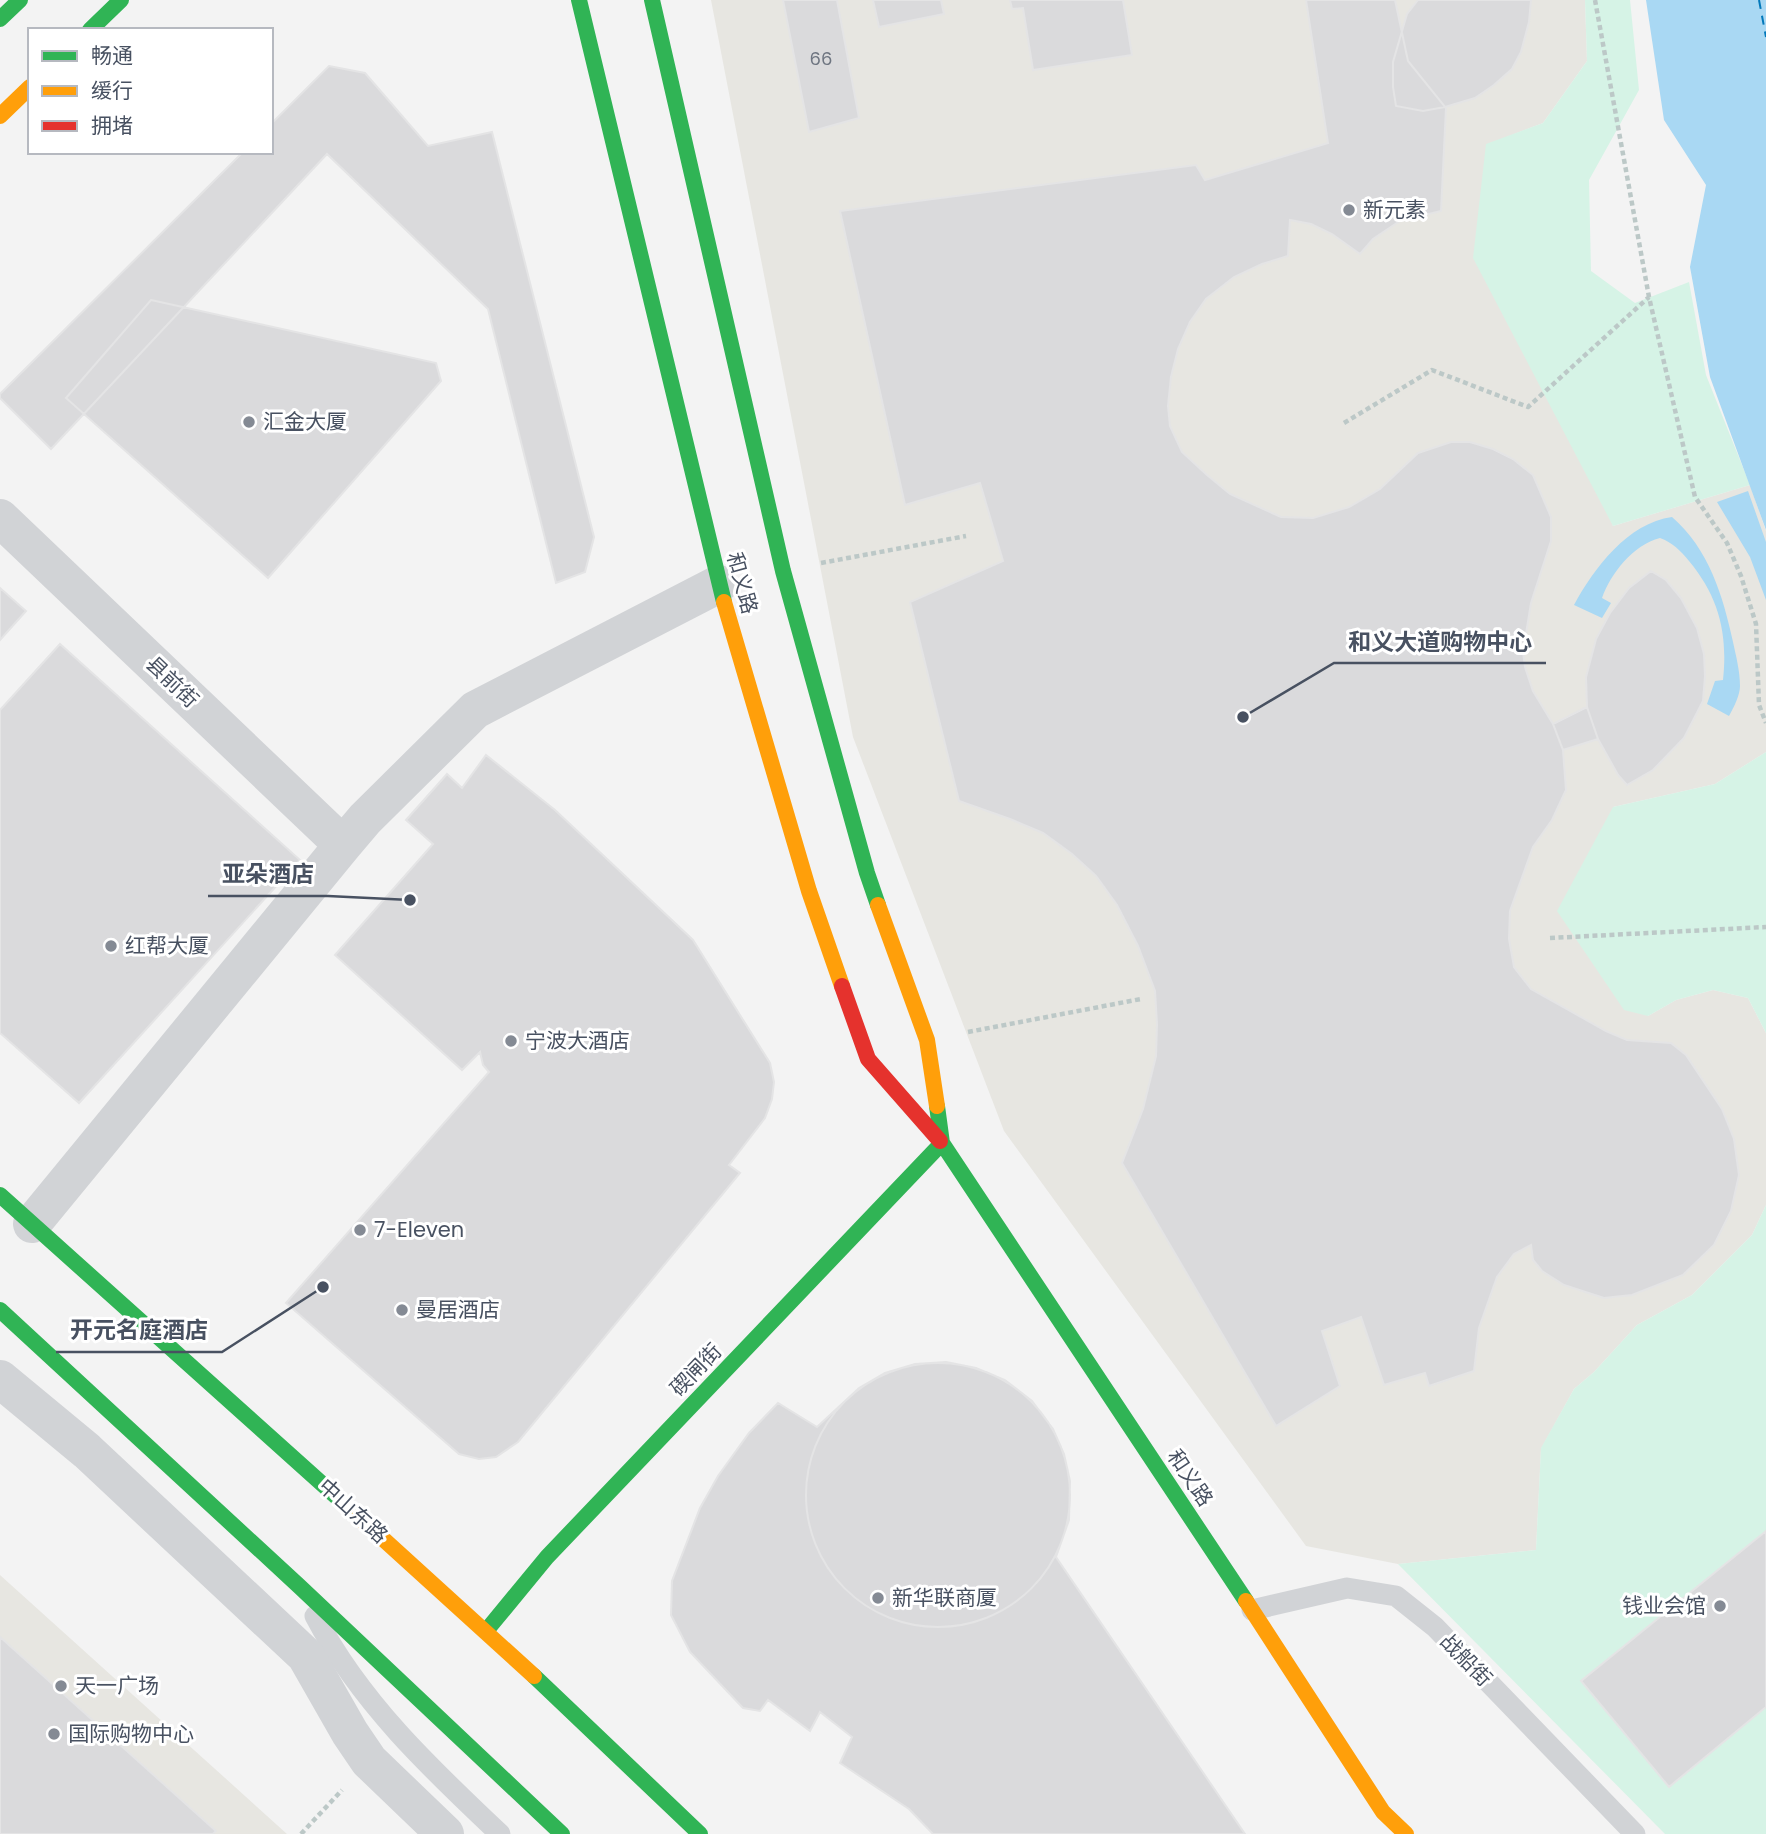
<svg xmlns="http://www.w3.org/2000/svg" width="1766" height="1834" font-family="Poppins,'Noto Sans SC',sans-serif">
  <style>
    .commercial { fill: #e7e6e1 }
    .green { fill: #d6f3e6 }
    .water { fill: #a9d8f3 }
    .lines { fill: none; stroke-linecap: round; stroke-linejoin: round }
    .ferry { stroke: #0278ba; stroke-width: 2; stroke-dasharray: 9 7; stroke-linecap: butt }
    .building { fill: #dadadc; stroke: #e4e4e5; stroke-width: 2 }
    .path { stroke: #bcc8c7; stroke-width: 4.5; stroke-dasharray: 5 3.5; stroke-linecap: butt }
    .lane { stroke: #d1d3d6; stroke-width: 21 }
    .street { stroke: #d1d3d6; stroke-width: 38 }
    .fast { stroke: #30b455; stroke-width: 16 }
    .slow { stroke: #ff9f0a; stroke-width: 16 }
    .jam { stroke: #e5322d; stroke-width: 16 }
    .poi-dot { fill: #848a94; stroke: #fff; stroke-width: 2.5 }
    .labels { text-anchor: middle; stroke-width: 6; stroke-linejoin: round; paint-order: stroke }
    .number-label { font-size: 18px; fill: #6e7581 }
    .poi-label { font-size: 21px; fill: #485161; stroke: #fff; text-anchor: start }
    .street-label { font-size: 21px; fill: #485161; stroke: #fff }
    .leader { fill: none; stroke: #485161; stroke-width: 2.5 }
    .callout-dot { fill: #485161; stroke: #fff; stroke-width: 2.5 }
    .callout-label { font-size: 23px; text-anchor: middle; font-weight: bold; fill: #485161; stroke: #fff; stroke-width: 6; stroke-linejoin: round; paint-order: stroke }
  </style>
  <rect width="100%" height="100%" fill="#f3f3f3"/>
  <path class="commercial" d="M711,0H1585L1587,61L1543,123L1486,145L1613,526L1750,485L1766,531V752L1715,784L1613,807L1648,1016L1676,1000L1713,990L1748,998L1766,1033V1205L1752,1235L1692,1295L1637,1325L1594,1372L1574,1389L1541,1449L1536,1550L1398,1564L1306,1546L1004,1131L853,737Z
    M0,1575L245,1796L287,1834H0Z"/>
  <path class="green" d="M1585,0H1630L1639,90L1589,180L1591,271L1635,303L1689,282L1706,375L1750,485L1613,526L1473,258L1486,144L1543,123L1587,61Z
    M1766,752V1033L1748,998L1713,990L1676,1000L1648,1016L1624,1010L1557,911L1613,807L1715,784Z
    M1766,1205V1834H1665L1398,1564L1536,1550L1541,1448L1574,1389L1594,1372L1637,1325L1692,1295L1752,1235Z"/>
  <path class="water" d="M1646,0H1766V530L1710,377L1690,267L1706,185L1664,120Z
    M1748,491L1766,542V600L1750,557L1717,502Z
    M1672,517C1709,549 1723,596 1733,642C1736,656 1740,671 1740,686C1740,695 1734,707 1729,716L1707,704L1715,681L1723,680C1728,634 1719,597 1689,561C1681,551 1672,542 1660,538C1633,545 1611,573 1602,598L1611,603L1602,618L1574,605C1594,568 1628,523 1672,517Z"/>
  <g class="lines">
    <path class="ferry" d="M1759,0L1766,37"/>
  </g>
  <path class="building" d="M783,0H837L859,118L809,132Z
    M873,0H941L944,14L879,27Z
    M1010,0H1123L1132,55L1033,70L1023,8L1012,9Z
    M1306,0H1395L1408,61L1446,108L1441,211L1400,221L1373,239L1360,254L1332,234L1311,224L1290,220L1288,256L1262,264L1234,277L1206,299L1190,322L1178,349L1171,377L1168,406L1170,426L1182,452L1207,475L1230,494L1281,517L1313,518L1349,507L1380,489L1418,453L1451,442H1470L1493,449L1513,459L1533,475L1551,517V541L1531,603L1523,652L1525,667L1533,691L1553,724L1563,750L1566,790L1552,820L1533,847L1510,911L1509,939L1514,967L1531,989L1606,1031L1627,1040L1671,1043L1686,1055L1722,1109L1734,1139L1739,1175L1731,1211L1714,1245L1683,1275L1632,1295L1604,1298L1564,1285L1542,1271L1533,1260L1531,1245L1514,1254L1497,1277L1479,1328L1474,1371L1429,1386L1425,1373L1384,1385L1361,1317L1322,1331L1340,1386L1276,1426L1122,1163L1143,1109L1156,1056L1157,1024L1155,991L1138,946L1117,905L1096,876L1072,854L1043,833L1010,819L959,801L910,602L1003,561L980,483L905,505L840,211L1196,165L1205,180L1328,143Z
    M1418,0H1531L1529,22L1521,52L1512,69L1494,85L1475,98L1445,107L1423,111L1396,106L1393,87V62L1407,14Z
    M329,66L365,73L428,146L492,132L594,537L585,572L556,583L488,309L327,154L51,449L0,398V394L243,152H271V124Z
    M151,300L436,363L441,381L268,578L66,398Z
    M1651,571L1666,580L1681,598L1697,628L1704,654L1705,676L1703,701L1684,738L1653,770L1627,785L1618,775L1598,739L1587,707L1586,677L1596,639L1610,613L1629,588Z
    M0,588L26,611L0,640Z
    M60,644L300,860L79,1103L0,1033V710Z
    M1587,707L1598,739L1563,750L1553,724Z
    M486,755L555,810L693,940L770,1063L774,1082L772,1099L765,1118L729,1165L740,1173L518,1442L496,1457L479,1459L459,1454L286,1303L489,1072L483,1065L480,1052L462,1070L335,955L433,844L406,820L447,774L462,788Z
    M946,1362L976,1368L1005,1380L1032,1401L1053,1429L1064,1454L1070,1481L1069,1520L1056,1557L1245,1834H933L909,1809L840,1763L852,1737L820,1712L810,1731L768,1700L760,1711L743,1708L690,1652L671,1615L672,1581L700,1508L718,1476L749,1433L778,1403L817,1427L859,1388L885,1373L915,1364Z
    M806 1495a132 132 0 1 1 264 0a132 132 0 1 1-264 0Z
    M1766,1531V1707L1669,1787L1581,1681Z
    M0,1637L216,1831L213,1834H0Z"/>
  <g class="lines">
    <path class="path" d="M1595,0L1649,297L1695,497L1727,543L1741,576L1756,624L1759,705L1766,723
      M1344,423L1432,370L1528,407L1649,297
      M821,563L966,536
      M1550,938L1766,927
      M968,1032L1141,999
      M301,1834L342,1790"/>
    <path class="lane" d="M1252,1610L1347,1588L1396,1596L1435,1627L1635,1834
      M315,1616C360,1702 430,1768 500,1834"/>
    <path class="street" d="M0,518L343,845
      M32,1224L343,845L365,819L475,710L719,584
      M0,1379L87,1451L306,1656L350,1733L369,1761L445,1834"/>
    <path class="fast" d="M579,0L724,602
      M652,0L783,571L867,873L878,905
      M0,19L20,0
      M90,30L121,0
      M937,1106L942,1143L1246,1601
      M0,1195L359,1517
      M0,1310L299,1586L562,1834
      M486,1631L547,1557L942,1143L940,1141
      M534,1676L700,1834"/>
    <path class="slow" d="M0,116L30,87
      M724,602L809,891L842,986
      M878,905L927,1040L937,1106
      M359,1517L534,1676
      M1246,1601L1383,1812L1406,1834"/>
    <path class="jam" d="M842,986L868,1059L940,1141"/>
  </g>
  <g class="poi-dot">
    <circle cx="1349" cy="210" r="7"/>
    <circle cx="249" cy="422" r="7"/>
    <circle cx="111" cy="946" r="7"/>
    <circle cx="511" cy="1041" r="7"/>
    <circle cx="360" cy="1230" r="7"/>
    <circle cx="402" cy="1310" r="7"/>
    <circle cx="878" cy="1598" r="7"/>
    <circle cx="1720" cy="1606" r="7"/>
    <circle cx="61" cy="1686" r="7"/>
    <circle cx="54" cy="1734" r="7"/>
  </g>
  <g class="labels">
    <g class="number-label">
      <text x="821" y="65">66</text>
    </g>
    <g class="poi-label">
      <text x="1363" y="217">新元素</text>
      <text x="263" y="429">汇金大厦</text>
      <text x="125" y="953">红帮大厦</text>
      <text x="525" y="1048">宁波大酒店</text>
      <text x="374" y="1237">7-Eleven</text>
      <text x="416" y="1317">曼居酒店</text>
      <text x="892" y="1605">新华联商厦</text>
      <text x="1706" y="1613" text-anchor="end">钱业会馆</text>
      <text x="75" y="1693">天一广场</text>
      <text x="68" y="1741">国际购物中心</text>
    </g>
    <g class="street-label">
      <text transform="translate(742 583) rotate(75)" y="7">和义路</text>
      <text transform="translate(172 682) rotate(44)" y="7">县前街</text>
      <text transform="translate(696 1370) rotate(-46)" y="7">碶闸街</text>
      <text transform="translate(1190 1478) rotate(56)" y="7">和义路</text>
      <text transform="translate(353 1511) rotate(42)" y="7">中山东路</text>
      <text transform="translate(1466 1660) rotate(46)" y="7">战船街</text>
    </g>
  </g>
  <path class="leader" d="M1243 717L1334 663H1546M410 900L328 896H208M323 1287L222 1352H56"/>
  <g class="callout-dot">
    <circle cx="1243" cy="717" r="7"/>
    <circle cx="410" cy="900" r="7"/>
    <circle cx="323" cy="1287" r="7"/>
  </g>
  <g class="callout-label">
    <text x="1440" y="650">和义大道购物中心</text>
    <text x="268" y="882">亚朵酒店</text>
    <text x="139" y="1338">开元名庭酒店</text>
  </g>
  <rect x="28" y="28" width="245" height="126" fill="#ffffff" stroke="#b6b9c0" stroke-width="2"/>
  <rect x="42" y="51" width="35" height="10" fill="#30b455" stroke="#b6b9c0" stroke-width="2"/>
  <text x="91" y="63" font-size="21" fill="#485161">畅通</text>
  <rect x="42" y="86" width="35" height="10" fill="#ff9f0a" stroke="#b6b9c0" stroke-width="2"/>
  <text x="91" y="98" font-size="21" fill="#485161">缓行</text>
  <rect x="42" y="121" width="35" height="10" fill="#e5322d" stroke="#b6b9c0" stroke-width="2"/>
  <text x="91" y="133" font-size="21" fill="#485161">拥堵</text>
</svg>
